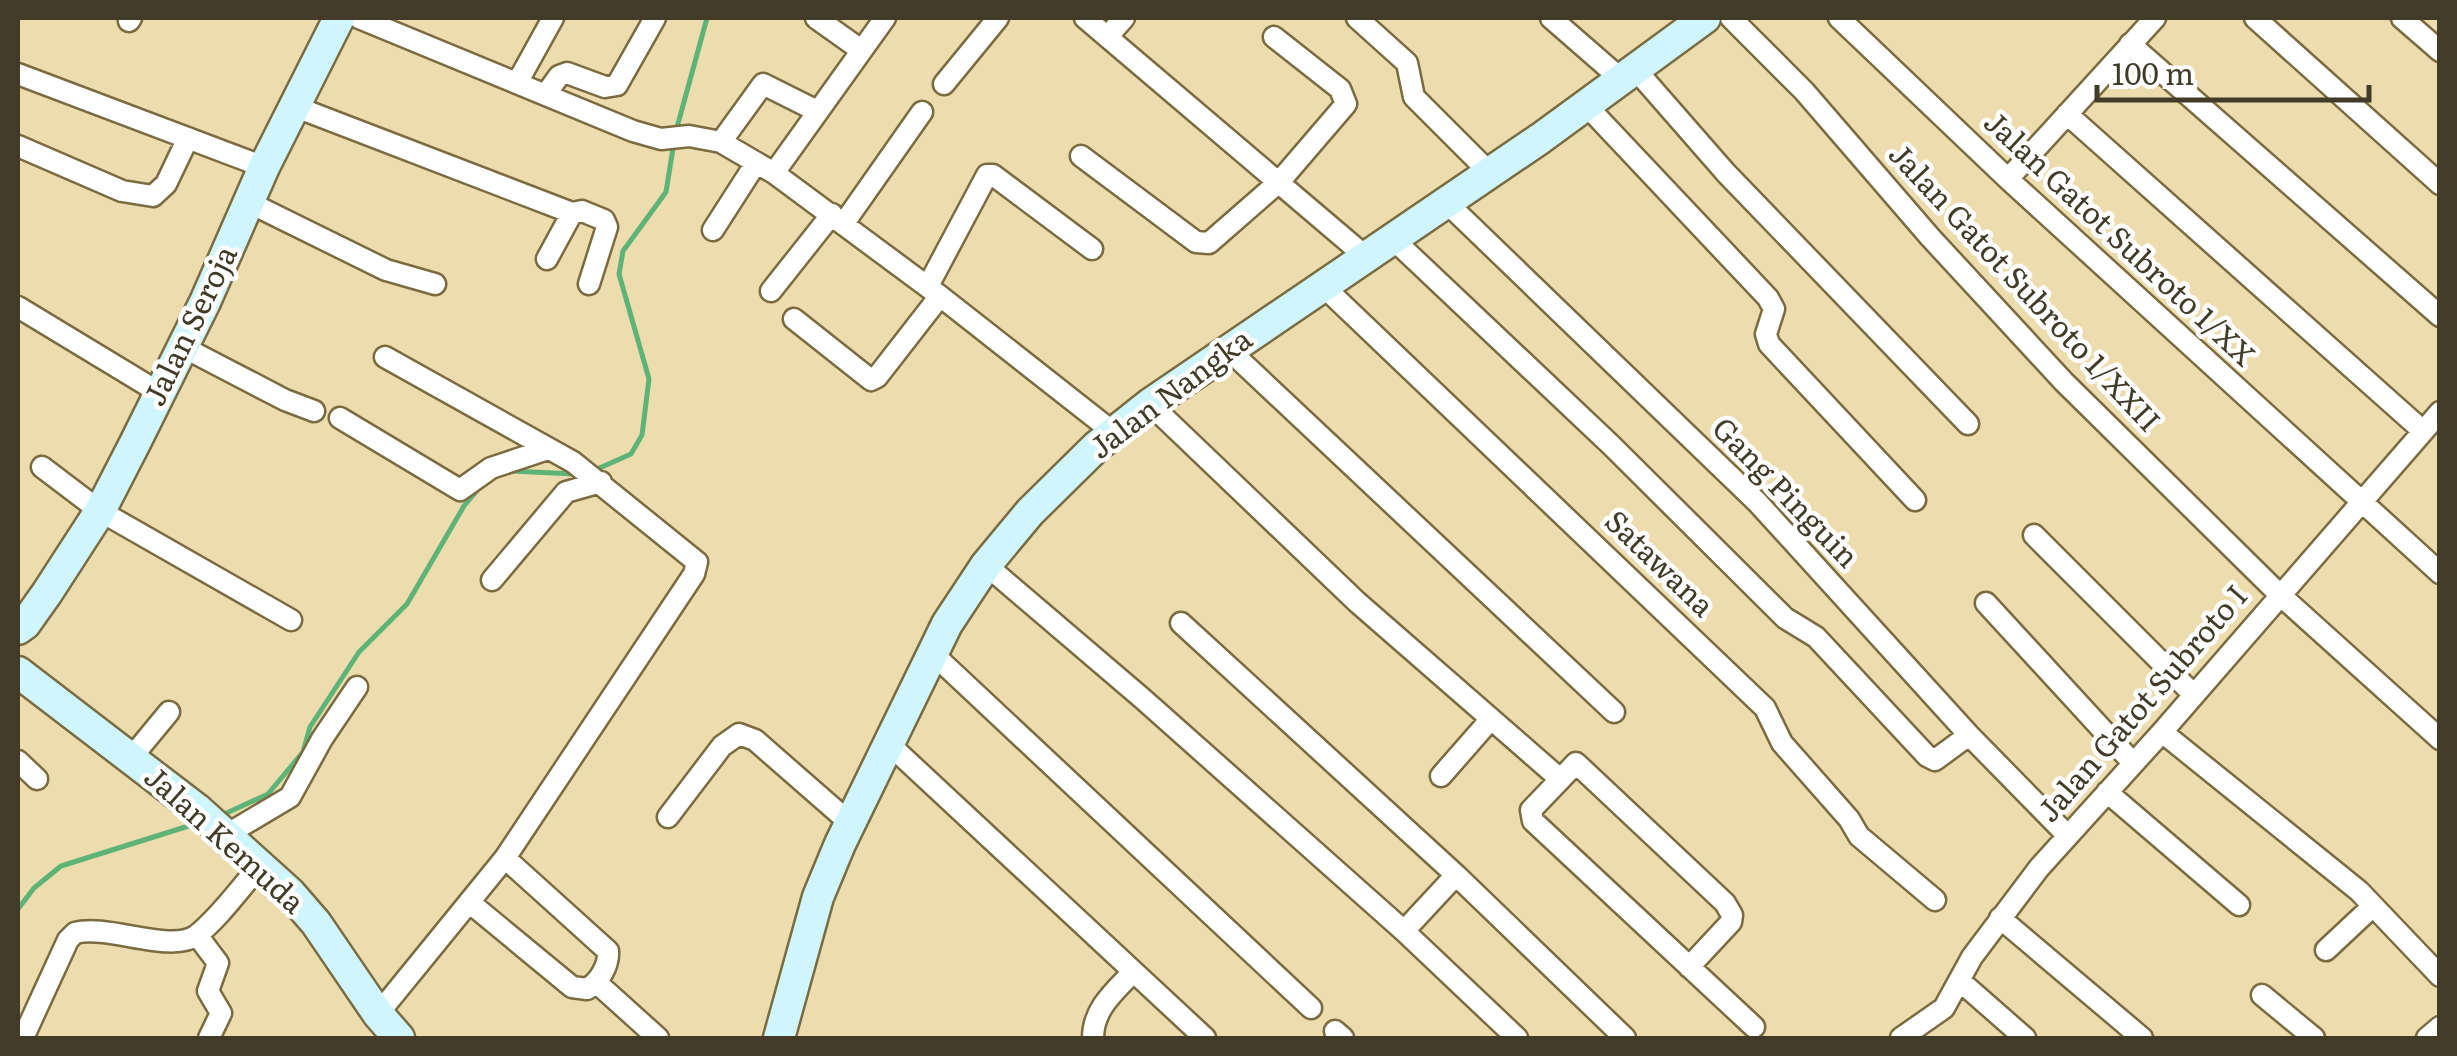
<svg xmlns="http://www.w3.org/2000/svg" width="2457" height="1056" font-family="Literata,serif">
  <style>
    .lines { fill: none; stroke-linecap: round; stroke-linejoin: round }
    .stream { stroke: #5db476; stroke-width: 5 }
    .street-casing { stroke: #7a6b40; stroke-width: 25 }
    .secondary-casing { stroke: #7a6b40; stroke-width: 35 }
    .street { stroke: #fff; stroke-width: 20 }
    .secondary { stroke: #d0f6fd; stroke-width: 30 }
    .labels { text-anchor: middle; stroke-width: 9; stroke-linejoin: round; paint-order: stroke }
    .street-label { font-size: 30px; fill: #413b28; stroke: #fff }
  </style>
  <rect width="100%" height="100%" fill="#edddae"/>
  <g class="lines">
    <path class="stream" d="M676,131L707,18
      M595,470L631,454L642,435L649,379L619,274L623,251L666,192L674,142
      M511,471L575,474
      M220,816L268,794L303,752L310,727L359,652L407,604L464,506L480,487
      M18,909L34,888L61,866L195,824"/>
    <g class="street-casing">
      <path id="street" d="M359,18L633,131L661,139L689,136L721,142L774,173L940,296L1113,432
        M816,18L861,50
        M1085,18L1365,256
        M1357,18L1407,63L1414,97L1490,173
        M1551,18L1621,79
        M1731,18L1804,91L1930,237L2064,382L2279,594L2440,739
        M1839,18L2008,179L2440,573
        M2255,18L2440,184
        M2402,18L2440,51
        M129,21L131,18
        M1108,36L1124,18
        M2130,44L2440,316
        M1636,70L1726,173L1968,424
        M18,74L264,167
        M517,83L553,18
        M944,84L998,18
        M546,94L559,76L567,73L605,87L617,85L655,18
        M1585,104L1768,298L1774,309L1766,334L1769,344L1915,500
        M296,107L572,213L582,211L604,220L607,227L589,284
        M2067,114L2423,431
        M721,142L763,84L817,111
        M18,146L122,191L153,196L166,184L188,138
        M1081,156L1196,242L1209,243L1280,181L1346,104L1340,89L1274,37
        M774,173L885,18
        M2008,179L2155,18
        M250,203L386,270L435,284
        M1447,203L1758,503L1969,735L2068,836
        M844,223L922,112
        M713,230L756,163
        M1393,239L1611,445L1785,618L1816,637L1927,756L1935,760L1969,735
        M547,259L572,213
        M1322,285L1765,708L1782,743L1849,819L1859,836L1935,900
        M928,286L987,175H993L1092,249
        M771,291L832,214
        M18,307L160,393
        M794,319L871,380L877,377L940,296
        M183,347L285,400L314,411
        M1230,351L1614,712
        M1150,404L1357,602L1560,779
        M340,418L460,490L491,468L548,449
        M42,467L100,511L291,620
        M2034,535L2193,694
        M986,565L1143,699L1404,931L1517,1038
        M492,580L566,492L601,482
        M1986,603L2133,763
        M1181,623L1456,875L1625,1038
        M931,652L1311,1008
        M2162,732L2359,891L2440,976
        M890,745L1205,1038
        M131,758L169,712
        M18,761L37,779
        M1441,776L1490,720
        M2107,792L2239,905
        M668,817L722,746L739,734L755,740L850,823
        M226,835L290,797L322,739L357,687
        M469,902L572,987L587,989C599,982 609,966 608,951L505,858
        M2000,918L2142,1038
        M1404,931L1456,875
        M197,935L218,963L208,991L221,1013L209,1038
        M2326,950L2373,906
        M1689,967L1731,922L1732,915L1725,903L1576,763L1531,810L1533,821L1754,1027
        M1960,981L2025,1038
        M597,983L658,1038
        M2262,995L2314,1038
        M378,1014L505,858L694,574L697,562L573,462L385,357
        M1335,1031L1343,1038
        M23,1038L68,940L75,933C108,924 171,954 197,935C220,917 240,888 260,866
        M1093,1038C1093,1009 1114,992 1133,972
        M1901,1038L1944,1008L1972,957L2039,868L2162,732L2440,412
        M2427,1038L2440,1027"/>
    </g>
    <g class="secondary-casing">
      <path id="secondary" d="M18,629L25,624L47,593L100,511L135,443L205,302L264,167L339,18
        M18,672L198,810L290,893L316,923L378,1014L399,1038
        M779,1038L818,897L840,844L947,624L986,565L1030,512L1097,446L1150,404L1541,138L1705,18"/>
    </g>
    <use href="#street" class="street"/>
    <use href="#secondary" class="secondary"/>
  </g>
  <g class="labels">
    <g class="street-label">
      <text transform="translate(2119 239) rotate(43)" y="10">Jalan Gatot Subroto 1/XX</text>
      <text transform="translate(2024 288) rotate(47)" y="10">Jalan Gatot Subroto 1/XXII</text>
      <text transform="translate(191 326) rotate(-64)" y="10">Jalan Seroja</text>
      <text transform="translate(1171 394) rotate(-37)" y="10">Jalan Nangka</text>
      <text transform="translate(1785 493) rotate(46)" y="10">Gang Pinguin</text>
      <text transform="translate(1659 564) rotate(44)" y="10">Satawana</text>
      <text transform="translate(2143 704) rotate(-49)" y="10">Jalan Gatot Subroto I</text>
      <text transform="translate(224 840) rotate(42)" y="10">Jalan Kemuda</text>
    </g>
  </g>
  <rect width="2457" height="1056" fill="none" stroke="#413b28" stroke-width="40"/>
  <path d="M2097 85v15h272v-15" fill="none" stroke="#413b28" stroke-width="5"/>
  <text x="2112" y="85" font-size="30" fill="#413b28" stroke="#ffffff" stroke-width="8" paint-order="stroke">100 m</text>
</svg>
